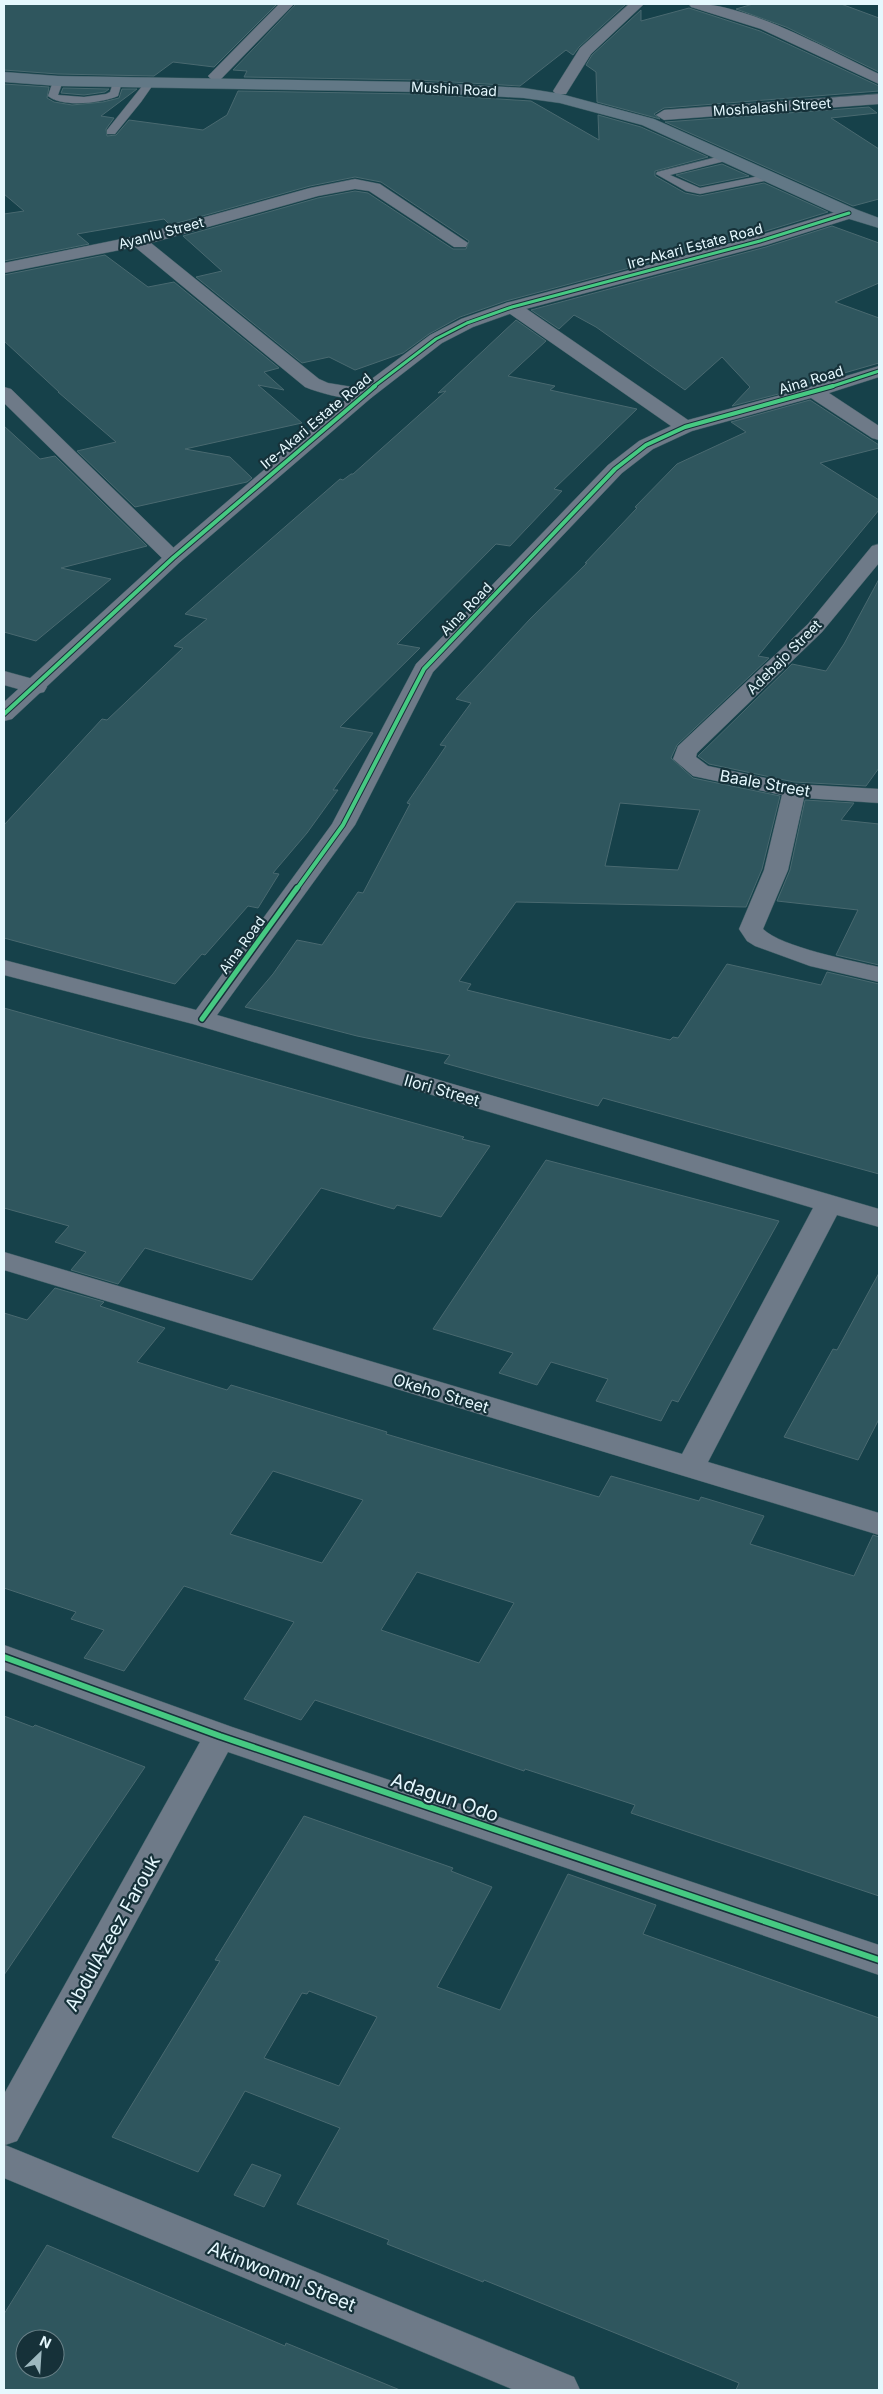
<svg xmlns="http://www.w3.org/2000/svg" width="883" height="2394" font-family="Inter,sans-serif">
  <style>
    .building { fill: #2f565e; stroke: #496970; fill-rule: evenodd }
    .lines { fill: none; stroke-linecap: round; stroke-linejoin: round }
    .service-casing { stroke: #3b5c63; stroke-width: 1 }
    .minor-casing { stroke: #3b5c63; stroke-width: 1 }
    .tertiary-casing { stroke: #3b5c63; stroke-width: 1 }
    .primary-casing { stroke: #3b5c63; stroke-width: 1 }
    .service { fill: #6e7a88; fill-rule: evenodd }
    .minor { fill: #6e7a88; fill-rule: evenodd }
    .tertiary { fill: #6e7a88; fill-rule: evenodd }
    .primary { fill: #627886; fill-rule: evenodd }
    .cycleway-far3-casing { stroke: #163139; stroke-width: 5 }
    .cycleway-far2-casing { stroke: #163139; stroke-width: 6 }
    .cycleway-far1-casing { stroke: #163139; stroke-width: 8 }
    .cycleway-casing { stroke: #163139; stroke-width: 9 }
    .cycleway-far3 { stroke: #46c982; stroke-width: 3 }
    .cycleway-far2 { stroke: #46c982; stroke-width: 4 }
    .cycleway-far1 { stroke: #46c982; stroke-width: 5 }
    .cycleway { stroke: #46c982; stroke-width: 6 }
    .labels { text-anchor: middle; stroke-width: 4.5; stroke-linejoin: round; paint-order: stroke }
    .far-street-label { font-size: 14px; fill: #e5f8fe; stroke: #163139 }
    .street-label { font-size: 16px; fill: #e5f8fe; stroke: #163139 }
    .near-street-label { font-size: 19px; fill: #e5f8fe; stroke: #163139 }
  </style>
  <rect width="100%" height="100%" fill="#16414a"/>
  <path class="building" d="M4,4H277L214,67L173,62L154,76L58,74L4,70Z
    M296,4H626L579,47L573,55L566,50L520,86L418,80L244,77L247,71L233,70Z
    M753,4H841L879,18V72L786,27L736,9Z
    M689,8L760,31L879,86V91L664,108L654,114L660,119L597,102L596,72L586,65L592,55L641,10V21Z
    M4,84L49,87L47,98L54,102L72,105L103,102L119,98L122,89H137L101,116L114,118L106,129L107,136L116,135L129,120L203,130L227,115L238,91L418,94L531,101L599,140L598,115L641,127L708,157L655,171V176L685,193L700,196L764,183L828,212L753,235L506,301L460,317L429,334L403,353L355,370L329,357L302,363L196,277L222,271L183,236L318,198L355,191L368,193L453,249H466L469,241L381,182L355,177L310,186L170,225L164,219L77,234L89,244L4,261V214L24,211L4,194Z
    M63,88L109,89L105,92L84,95L61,93Z
    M869,107L877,113L831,118L879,149V199L853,206L665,122Z
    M722,164L749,176L700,186L676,175Z
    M832,226L879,243V283L835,302L879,318V363L792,388L794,390L732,406L750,387L722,357L685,390L596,327L574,315L559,329L531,310L766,247Z
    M105,255L148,287L174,282L279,368L264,372L284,390L258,385L302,423L185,449L230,457L252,478L247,482L135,507L77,451L116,442L58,392H59L4,341V275Z
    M516,320L546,341L508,376L555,386L550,390L637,409L554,489L562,491L510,546L496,544L397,644L420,648L340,727L373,733L333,790H338L307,833L273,873L279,874L258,908L248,906L205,955L202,954L175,984L4,938V825L102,719L107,720L183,648L174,646L207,619L185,614L340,479L343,480L351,474H353L446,391L438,393Z
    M810,400L879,445V448L820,463L879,500V510L758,656L769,658L677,745L671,758L693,778L780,796L762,869L746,907L516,902L459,981L471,984L467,990L670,1040L673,1037L678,1038L727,964L821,985L827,972L879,984V1174L603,1098L598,1106L444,1063L450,1055L357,1036L245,1007L273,974L297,940L322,945L358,892L363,893L410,804L407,803L446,746L440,745L471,703L456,699L530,619L587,563H585L637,508L635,507L677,464L746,432L731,422ZM620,803L700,810L678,870L605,866Z
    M4,426L40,459L55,456L147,546L61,568L111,579L36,641L4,632Z
    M879,579V768L866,786L794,782L709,764L698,756L792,664L826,671L844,644Z
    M805,800L854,803L841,820L879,824V965L836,955L858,910L777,901L790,870Z
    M4,1008L464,1137L462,1139L490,1146L441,1217L397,1205L394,1209L321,1188L252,1280L145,1248L118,1284L71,1270L86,1252L55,1242L69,1226L4,1208Z
    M546,1160L779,1221L678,1402L672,1400L661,1421L596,1401L608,1379L551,1362L537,1385L499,1373L513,1353L433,1329Z
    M879,1273V1419L858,1460L784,1437L833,1349L837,1350Z
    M55,1288L104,1302L100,1306L165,1328L137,1362L227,1390L231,1385L387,1432L386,1434L599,1497L611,1476L699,1501L701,1497L764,1516L750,1544L854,1576L873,1535L879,1537V1896L631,1813L635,1805L525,1769L524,1771L315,1700L301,1720L244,1699L294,1622L184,1586L124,1671L84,1658L104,1630L71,1619L76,1612L4,1588V1313L27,1320ZM273,1471L363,1500L322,1563L230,1534ZM417,1572L514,1603L479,1663L381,1630Z
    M4,1716L33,1727L35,1725L145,1767L4,1975Z
    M304,1816L453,1868L451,1871L492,1887L437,1987L500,2010L568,1874L656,1905L643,1934L879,2018V2390H736L739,2383L484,2280L483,2282L387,2244L389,2240L297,2204L340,2128L245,2091L198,2172L112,2137L220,1961L215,1960ZM309,1991L377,2017L339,2086L264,2058L302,1993L307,1994Z
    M252,2164L281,2175L264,2207L234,2195Z
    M47,2245L285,2346L286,2343L400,2390H4V2314ZM25,2339H55V2369H25Z"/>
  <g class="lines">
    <g class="service-casing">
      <path id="service" d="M58,78L63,81L58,95L84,97L106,94L110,92L114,80L122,82L118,96C102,103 62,108 48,96L53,81Z
        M150,79L155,82L141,102L115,134H107V130L147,80Z
        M729,154L733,155V159L670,175L700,188L769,174L774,177L769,180L700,194L686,191L656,174L657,172Z"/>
    </g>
    <g class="minor-casing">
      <path id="minor" d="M279,4H294L221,79H211L208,76L211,73Z
        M629,4H644L591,54L566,94H556L553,91L580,48Z
        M689,4C742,0 830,51 879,74V84L761,29L691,7Z
        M879,94V104L664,120L656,115L664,110Z
        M355,179L380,184L468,243L466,247H454L369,191L355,189L318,196L151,243L319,379L328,383L371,390L373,394L371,398C353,402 322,394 305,387L135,247L4,273V263L136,236L310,188Z
        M512,302L518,303L688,420L807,388L879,366V377L829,393L879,426V440L872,438L811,398L692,431L653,449L622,473L433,672L355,825L217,1015L879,1209V1227L837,1215L708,1462L879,1513V1535L4,1270V1252L682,1454L813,1208L193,1024L4,975V960L196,1010L332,824L416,664L608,465L639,441L671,426L506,311L503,307L506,303Z
        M4,387L11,389L180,554L183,558L180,562L173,564L166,562L4,403Z
        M879,544V563L822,632L697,753L696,757L708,766L794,784L879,789V803L804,798L788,870L763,929C781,947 853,961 879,967V982L810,966L755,946L747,941L739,929L764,870L782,795L693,776L673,759L678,746L808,624L872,546Z
        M4,671L44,682L47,687L44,692L36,694L4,685Z
        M4,1645L232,1727L879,1945V1975L228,1752L17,2141L5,2145L574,2377L580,2390H514L4,2178V2094L200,1742L4,1670Z"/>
    </g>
    <g class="tertiary-casing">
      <path id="tertiary" d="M849,208L855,209L857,213L855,217L766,245L518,311L473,327L442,343L371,398L180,562L12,719L4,721V702L166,554L357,390L430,335L461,319L506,303L754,237Z"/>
    </g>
    <g class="primary-casing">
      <path id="primary" d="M4,72L58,76L418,82L524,88L561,94L654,119L855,209L879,218V228L843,217L642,125L560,103L524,98L418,92L58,86L4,82Z"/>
    </g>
    <use href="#service" class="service"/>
    <use href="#minor" class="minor"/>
    <use href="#tertiary" class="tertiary"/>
    <use href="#primary" class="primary"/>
    <g class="cycleway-far3-casing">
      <path id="cycleway-far3" d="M373,387L436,339L467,323L512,307L760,241L849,213
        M830,387L879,371"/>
    </g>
    <g class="cycleway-far2-casing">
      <path id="cycleway-far2" d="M4,714L173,558L375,386
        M296,890L343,825L424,669L615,469L646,445L685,427L833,386"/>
    </g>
    <g class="cycleway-far1-casing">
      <path id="cycleway-far1" d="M202,1019L297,888"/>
    </g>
    <g class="cycleway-casing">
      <path id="cycleway" d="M4,1657L220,1736L879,1960"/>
    </g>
    <use href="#cycleway-far3" class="cycleway-far3"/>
    <use href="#cycleway-far2" class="cycleway-far2"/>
    <use href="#cycleway-far1" class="cycleway-far1"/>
    <use href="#cycleway" class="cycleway"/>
  </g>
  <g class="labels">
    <g class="far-street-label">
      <text transform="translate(454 89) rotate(3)" y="5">Mushin Road</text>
      <text transform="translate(772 107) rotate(-4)" y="5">Moshalashi Street</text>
      <text transform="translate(161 233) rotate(-15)" y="5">Ayanlu Street</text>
      <text transform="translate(695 246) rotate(-15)" y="5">Ire-Akari Estate Road</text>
      <text transform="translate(811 380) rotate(-17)" y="5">Aina Road</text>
      <text transform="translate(316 421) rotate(-40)" y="5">Ire-Akari Estate Road</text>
      <text transform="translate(466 609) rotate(-46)" y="5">Aina Road</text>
      <text transform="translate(784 657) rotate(-45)" y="5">Adebajo Street</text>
      <text transform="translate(242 945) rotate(-54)" y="5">Aina Road</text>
    </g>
    <g class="street-label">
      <text transform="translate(765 783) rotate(10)" y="6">Baale Street</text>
      <text transform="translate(442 1090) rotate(16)" y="6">Ilori Street</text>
      <text transform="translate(441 1393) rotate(17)" y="6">Okeho Street</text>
    </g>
    <g class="near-street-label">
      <text transform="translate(445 1797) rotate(19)" y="7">Adagun Odo</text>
      <text transform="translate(112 1933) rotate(-61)" y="7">AbdulAzeez Farouk</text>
      <text transform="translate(282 2276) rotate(22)" y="7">Akinwonmi Street</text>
    </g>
  </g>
  <rect width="883" height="2394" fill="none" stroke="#e5f8fe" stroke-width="10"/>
  <g transform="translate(40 2354) rotate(25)"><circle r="24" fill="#163139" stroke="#698188"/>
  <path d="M0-4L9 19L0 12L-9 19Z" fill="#9db8bf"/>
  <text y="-8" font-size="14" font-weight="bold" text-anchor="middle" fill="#e5f8fe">N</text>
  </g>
</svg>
